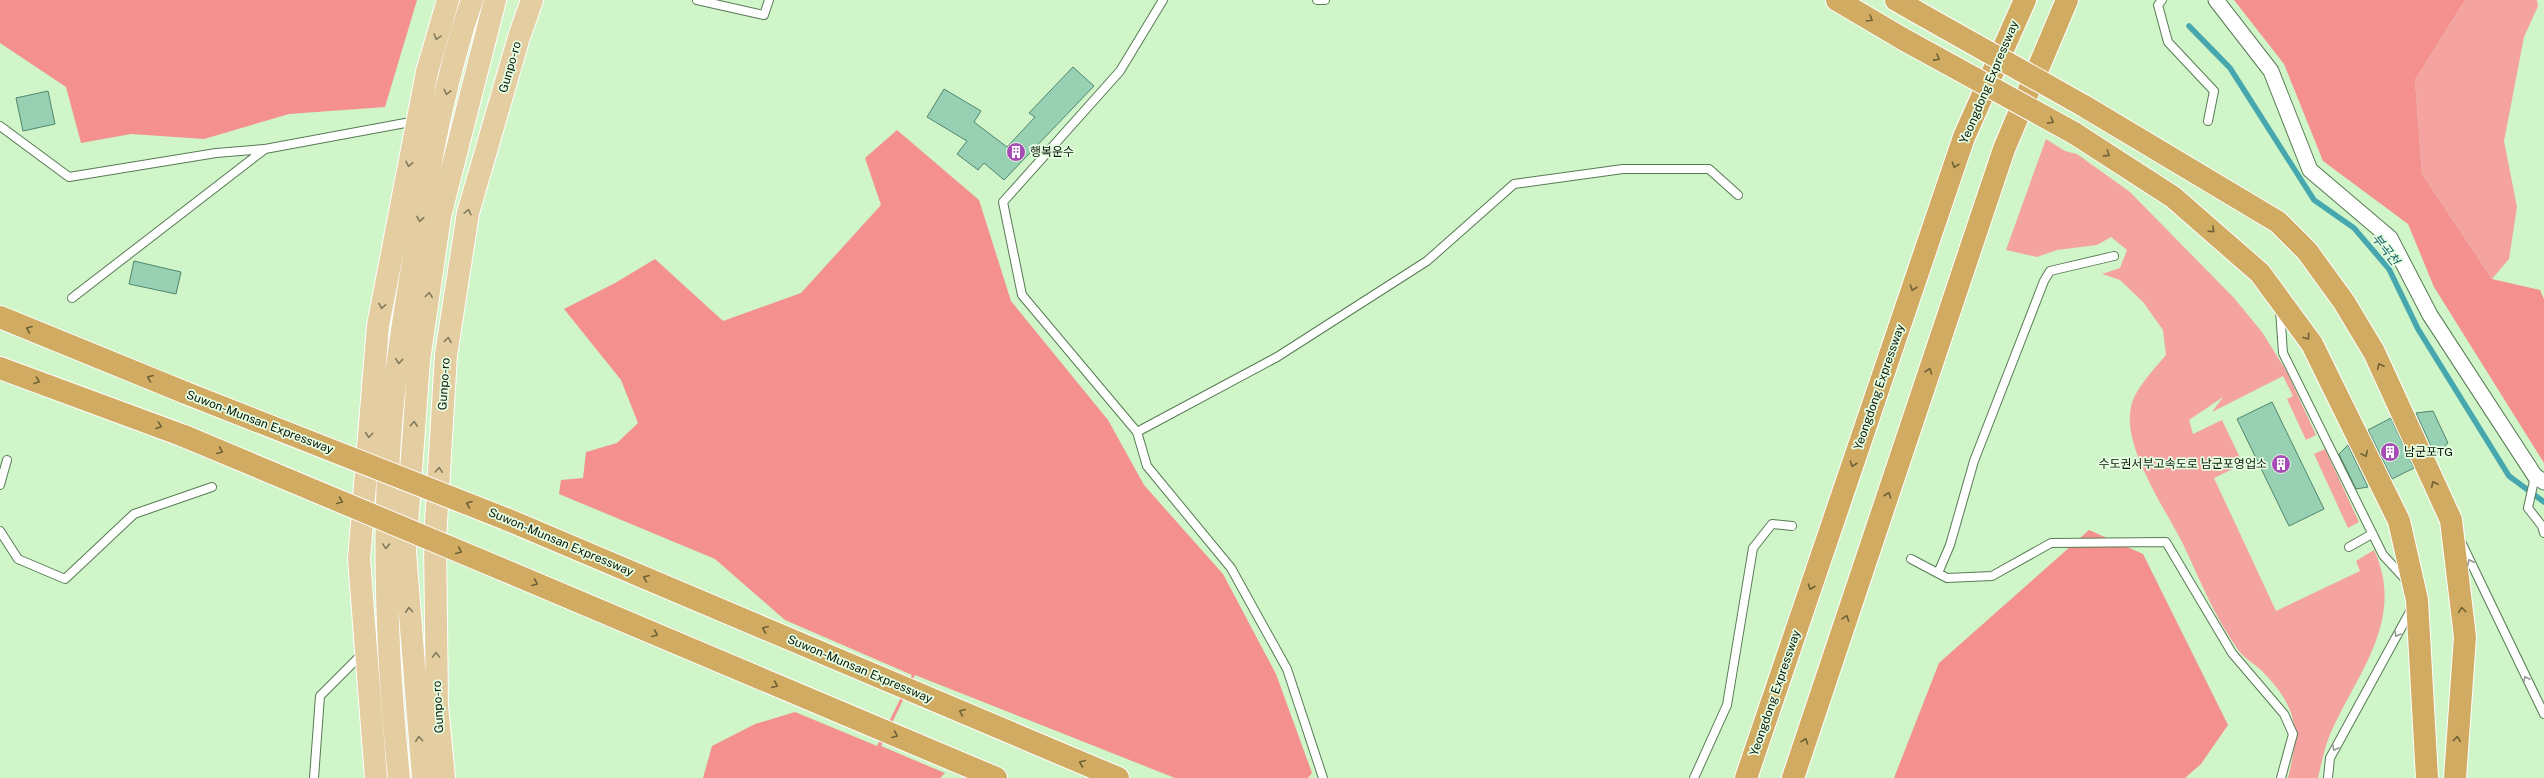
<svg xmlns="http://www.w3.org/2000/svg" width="2544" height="778" font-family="'Public Sans','Noto Sans KR',sans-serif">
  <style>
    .green { fill: #f5a3a1 }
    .forest { fill: #f4918f }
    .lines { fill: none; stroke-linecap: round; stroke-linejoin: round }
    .stream { stroke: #46a7ae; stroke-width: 5.5 }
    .building { fill: #98d0b3; stroke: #50866c }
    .service-casing { stroke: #587b54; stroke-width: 10 }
    .minor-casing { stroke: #587b54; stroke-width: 17 }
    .primary-casing { stroke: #fff; stroke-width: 24 }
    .motorway-casing { stroke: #fff; stroke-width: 24 }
    .service { stroke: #fff; stroke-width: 8 }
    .minor { stroke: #fff; stroke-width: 15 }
    .primary { stroke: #e4cda1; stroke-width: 22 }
    .motorway { stroke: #d2ab63; stroke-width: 22 }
    .motorway-bridge-casing { stroke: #fff; stroke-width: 24; stroke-linecap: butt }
    .motorway-bridge { stroke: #d2ab63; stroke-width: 22 }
    .oneway { stroke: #6e6236 }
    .oneway2 { stroke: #827c5d }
    .oneway3 { stroke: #919790 }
    .labels { text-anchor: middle; stroke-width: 3.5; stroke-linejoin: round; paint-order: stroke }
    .street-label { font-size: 12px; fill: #0a1809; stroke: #e7fee3 }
    .poi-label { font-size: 12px; fill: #0a1809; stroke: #e7fee3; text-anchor: start }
    .water-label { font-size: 13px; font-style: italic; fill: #0f6166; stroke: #e7fee3 }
  </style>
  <rect width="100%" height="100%" fill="#cff5c9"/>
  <path class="green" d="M2465,0H2537L2538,6L2524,37L2504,141L2517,207L2509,259L2492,279L2422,174L2415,80Z
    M2046,139L2065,151L2077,154L2130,192L2234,298L2262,332L2287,372L2316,435L2306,440L2287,399L2293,396L2283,376L2212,412L2223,397L2189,420L2193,434L2222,420L2243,464L2214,478L2276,611L2360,571L2356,561L2374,550C2407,621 2355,675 2329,737C2324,750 2321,765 2318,778H2288C2300,730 2298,708 2262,671C2255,664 2245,659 2239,651C2215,618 2200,580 2183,544C2165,508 2122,447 2131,407C2134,390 2155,368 2166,355L2163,330L2143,302L2120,280L2102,274L2120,268L2127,250L2111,237L2097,245L2057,250L2037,257L2006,250Z
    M2325,449L2359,522L2348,528L2314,454Z"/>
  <path class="forest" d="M0,0H417L385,107L289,114L204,139L131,134L81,143L66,87L0,43Z
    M2234,0H2465L2415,80L2422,174L2492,279L2540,290L2544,299V463L2434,287L2408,224L2323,161L2284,64Z
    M897,130L979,200L1011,301L1108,420L1144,485L1223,574L1276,674L1312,773L1308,778H1175L915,675L881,746L945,773L940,778H703L712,746L755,724L795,712L877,746L912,675L785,620L715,559L559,494L561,480L583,478L586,452L617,443L638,423L621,380L564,309L615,283L655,259L723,321L801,293L881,205L865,158Z
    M2089,530L2143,554L2228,725L2201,764L2185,778H1894L1939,663Z"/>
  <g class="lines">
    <path class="stream" d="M2189,26L2230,68L2314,200L2354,228L2389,269L2418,329L2509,476L2544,502"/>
  </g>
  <path class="building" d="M1073,67L1094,86L1004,180L984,163L978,170L957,154L967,141L927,117L944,89L981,111L974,122L1007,147L1035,117L1029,113Z
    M48,91L55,124L23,131L16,98Z
    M134,261L181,272L176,294L129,284Z
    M2272,402L2324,509L2289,526L2237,419Z
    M2433,411L2448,443L2435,455L2416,413Z
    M2391,418L2414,468L2392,479L2368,430Z
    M2348,445L2368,487L2356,489L2339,454Z"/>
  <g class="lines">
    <g class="service-casing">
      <path id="service" d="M697,0L764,15L769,0
        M1163,0L1120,71L1003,202L1022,295L1137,432L1147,466L1231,568L1287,669L1323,778
        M1317,0H1325
        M2162,0L2158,5L2168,42L2214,91L2208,121
        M0,126L69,177L216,153L264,149
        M72,298L265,149L416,121
        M2280,310L2283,353L2383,555L2407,581
        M1137,432L1277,357L1427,261L1514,184L1623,169H1709L1738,195
        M2535,476L2528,508L2542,526L2544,533
        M0,485L7,460
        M0,531L18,559L65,579L134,514L212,487
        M2462,544L2544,714
        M2349,547L2372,534
        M1911,559L1947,578L1992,576L2051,543L2166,542L2232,653L2284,714L2293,734L2281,778
        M1938,573L1950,545L1974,461L2044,281L2050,271L2114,256
        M314,778L320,696L363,653
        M1694,778L1727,705L1753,548L1772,524L1792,526
        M2328,778L2330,758L2412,608"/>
    </g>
    <g class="minor-casing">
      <path id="minor" d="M2216,0L2271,71L2310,170L2390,238L2430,315L2535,476L2544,482"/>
    </g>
    <g class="primary-casing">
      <path id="primary" d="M376,778L359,559L378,326L427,72L448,0
        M399,778C388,670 383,562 389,454C393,378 406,302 419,227C432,151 447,73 472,0
        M423,778L405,552L419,360L440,216L495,0
        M444,778L437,706L435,539L446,355L468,213L519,37L532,0"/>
    </g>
    <g class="motorway-casing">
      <path id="motorway" d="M1837,0L1903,39
        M1896,0L1917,12
        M2084,106L2278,222L2307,251L2344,302L2374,352L2451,520L2465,637L2455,778
        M2074,133L2173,197L2260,273L2312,344L2399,521L2417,600L2427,778
        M0,317L186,393
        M0,368L184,436
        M506,519L1118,778
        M499,568L996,778
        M1746,778L1964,137L2025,0
        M1793,778L2004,149L2067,0"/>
    </g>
    <use href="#service" class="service"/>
    <use href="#minor" class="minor"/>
    <use href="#primary" class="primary"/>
    <use href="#motorway" class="motorway"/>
    <g class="motorway-bridge-casing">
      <path id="motorway-bridge" d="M1917,12L2084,106
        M1903,39L2074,133
        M186,393L506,519
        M184,436L499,568"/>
    </g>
    <use href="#motorway-bridge" class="motorway-bridge"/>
  </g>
  <defs><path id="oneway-chevron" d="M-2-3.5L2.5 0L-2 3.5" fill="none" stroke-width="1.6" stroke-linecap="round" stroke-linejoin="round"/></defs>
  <g class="oneway">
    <use href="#oneway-chevron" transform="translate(1870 19) rotate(31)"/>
    <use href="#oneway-chevron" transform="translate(1937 58) rotate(29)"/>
    <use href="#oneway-chevron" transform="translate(2051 121) rotate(29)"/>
    <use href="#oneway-chevron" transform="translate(2107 154) rotate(33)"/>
    <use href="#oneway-chevron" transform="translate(1955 165) rotate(109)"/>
    <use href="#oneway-chevron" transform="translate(2212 230) rotate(42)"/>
    <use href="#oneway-chevron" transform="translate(1913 288) rotate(109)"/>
    <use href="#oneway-chevron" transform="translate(29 329) rotate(-158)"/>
    <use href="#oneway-chevron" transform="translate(2307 337) rotate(54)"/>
    <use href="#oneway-chevron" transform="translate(2380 366) rotate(-115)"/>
    <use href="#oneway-chevron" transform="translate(1929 371) rotate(-71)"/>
    <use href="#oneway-chevron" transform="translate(150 378) rotate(-158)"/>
    <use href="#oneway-chevron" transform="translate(37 381) rotate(20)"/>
    <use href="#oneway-chevron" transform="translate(159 426) rotate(20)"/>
    <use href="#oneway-chevron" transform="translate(220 451) rotate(23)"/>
    <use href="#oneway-chevron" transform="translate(2365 454) rotate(64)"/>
    <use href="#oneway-chevron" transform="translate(1853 464) rotate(109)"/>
    <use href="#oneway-chevron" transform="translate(2434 484) rotate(-115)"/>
    <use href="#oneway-chevron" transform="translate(1888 495) rotate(-71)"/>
    <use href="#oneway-chevron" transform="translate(340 501) rotate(23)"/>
    <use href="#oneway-chevron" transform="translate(469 504) rotate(-159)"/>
    <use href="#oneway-chevron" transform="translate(459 551) rotate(23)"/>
    <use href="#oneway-chevron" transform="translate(646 578) rotate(-157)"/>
    <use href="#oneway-chevron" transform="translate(535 583) rotate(23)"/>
    <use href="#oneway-chevron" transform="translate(1811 587) rotate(109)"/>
    <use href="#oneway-chevron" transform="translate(2462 610) rotate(-97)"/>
    <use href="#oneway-chevron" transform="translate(1846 618) rotate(-71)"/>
    <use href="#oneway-chevron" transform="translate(765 629) rotate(-157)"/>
    <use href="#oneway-chevron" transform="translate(655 634) rotate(23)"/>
    <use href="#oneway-chevron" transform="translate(775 685) rotate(23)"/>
    <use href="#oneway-chevron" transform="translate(962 712) rotate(-157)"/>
    <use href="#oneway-chevron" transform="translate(895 735) rotate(23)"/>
    <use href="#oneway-chevron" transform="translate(2457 739) rotate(-85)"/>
    <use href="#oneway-chevron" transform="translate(1805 741) rotate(-71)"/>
    <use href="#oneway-chevron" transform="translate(1082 763) rotate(-157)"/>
  </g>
  <g class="oneway2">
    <use href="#oneway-chevron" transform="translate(437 37) rotate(106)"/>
    <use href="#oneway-chevron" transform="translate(447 92) rotate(104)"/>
    <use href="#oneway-chevron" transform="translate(409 164) rotate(101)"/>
    <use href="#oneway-chevron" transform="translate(468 212) rotate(-77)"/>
    <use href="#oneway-chevron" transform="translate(420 219) rotate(100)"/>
    <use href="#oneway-chevron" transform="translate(429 295) rotate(-82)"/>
    <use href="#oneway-chevron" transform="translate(382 306) rotate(101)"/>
    <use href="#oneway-chevron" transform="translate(448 340) rotate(-81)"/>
    <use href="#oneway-chevron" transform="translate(399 361) rotate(96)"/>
    <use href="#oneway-chevron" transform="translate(414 424) rotate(-86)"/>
    <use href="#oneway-chevron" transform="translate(369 435) rotate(95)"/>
    <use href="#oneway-chevron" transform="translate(439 470) rotate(-87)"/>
    <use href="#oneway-chevron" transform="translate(386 546) rotate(92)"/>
    <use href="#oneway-chevron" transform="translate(409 610) rotate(-94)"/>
    <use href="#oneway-chevron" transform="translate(436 655) rotate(-90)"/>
    <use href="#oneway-chevron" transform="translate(419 739) rotate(-95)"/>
  </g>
  <g class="oneway3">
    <use href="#oneway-chevron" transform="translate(2470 562) rotate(-115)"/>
    <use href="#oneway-chevron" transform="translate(2397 634) rotate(120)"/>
    <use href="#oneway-chevron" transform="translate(2526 679) rotate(-117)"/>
    <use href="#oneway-chevron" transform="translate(2335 748) rotate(118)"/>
  </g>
  <defs>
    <g id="building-disc" transform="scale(1)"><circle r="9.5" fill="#a74bb6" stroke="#e7fee3"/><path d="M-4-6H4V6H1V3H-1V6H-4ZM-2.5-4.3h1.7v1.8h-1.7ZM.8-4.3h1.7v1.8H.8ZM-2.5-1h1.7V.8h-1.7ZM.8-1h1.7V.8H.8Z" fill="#fff"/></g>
  </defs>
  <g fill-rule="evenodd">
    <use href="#building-disc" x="1016" y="152"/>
    <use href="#building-disc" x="2390" y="452"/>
    <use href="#building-disc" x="2281" y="464"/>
  </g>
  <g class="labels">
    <g class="street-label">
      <text transform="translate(510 67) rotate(-74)" y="4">Gunpo-ro</text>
      <text transform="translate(1989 82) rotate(-67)" y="4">Yeongdong Expressway</text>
      <text transform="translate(444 384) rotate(-86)" y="4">Gunpo-ro</text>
      <text transform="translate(1879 387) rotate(-71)" y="4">Yeongdong Expressway</text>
      <text transform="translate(260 422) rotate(21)" y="4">Suwon-Munsan Expressway</text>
      <text transform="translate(561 542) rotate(23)" y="4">Suwon-Munsan Expressway</text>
      <text transform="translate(860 669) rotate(23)" y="4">Suwon-Munsan Expressway</text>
      <text transform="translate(1775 693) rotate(-71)" y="4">Yeongdong Expressway</text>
      <text transform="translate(438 707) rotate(-93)" y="4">Gunpo-ro</text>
    </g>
    <g class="poi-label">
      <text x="1030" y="156">행복운수</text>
      <text x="2404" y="456">남군포TG</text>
      <text x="2267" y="468" text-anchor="end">수도권서부고속도로 남군포영업소</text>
    </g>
    <g class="water-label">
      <text transform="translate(2386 249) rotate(52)" y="5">부곡천</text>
    </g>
  </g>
</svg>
